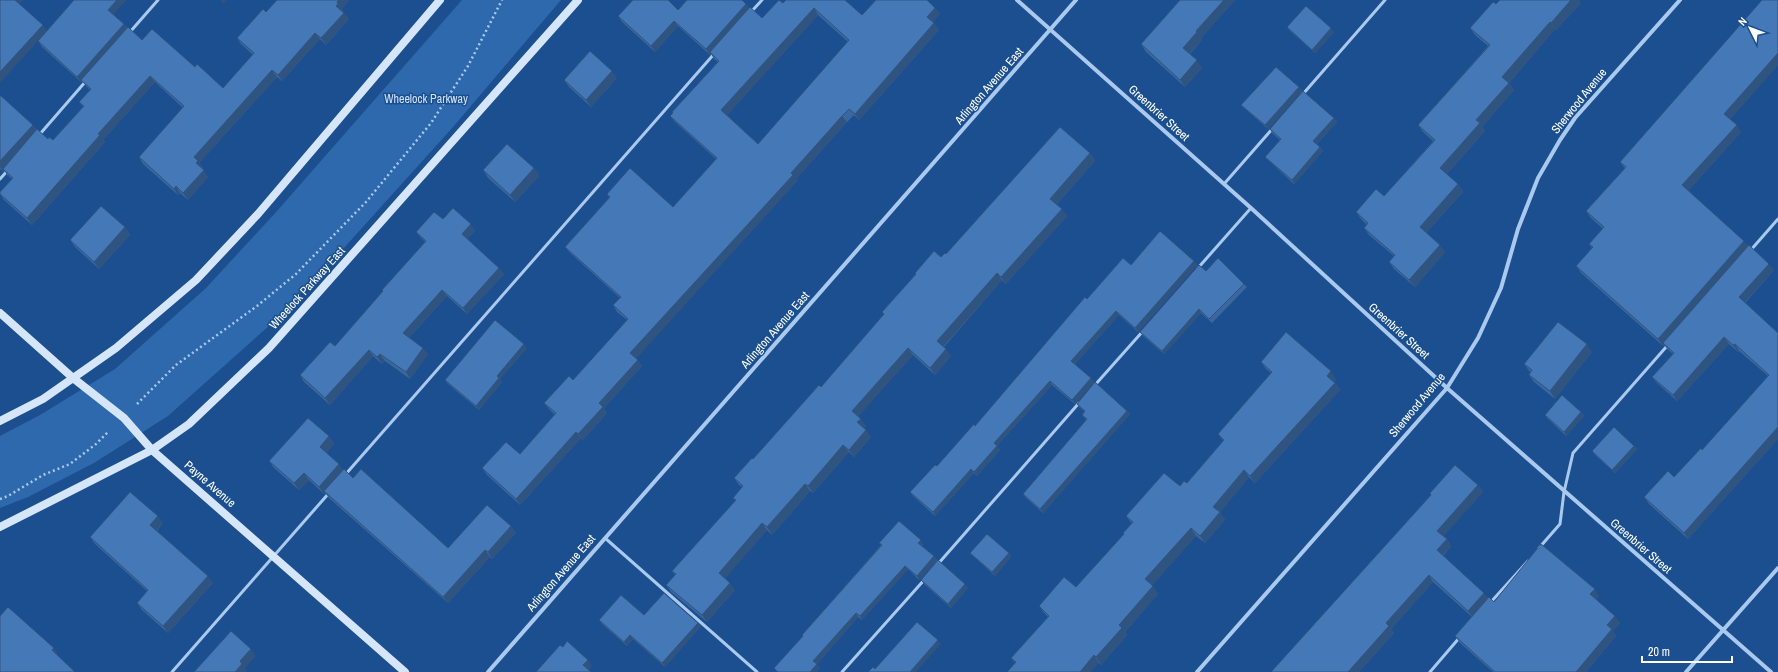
<svg xmlns="http://www.w3.org/2000/svg" width="1778" height="672" font-family="'Archivo Narrow',sans-serif">
  <style>
    .green { fill: #2e69ad }
    .lines { fill: none; stroke-linecap: round; stroke-linejoin: round }
    .path { stroke: #a9c9ee; stroke-width: 2.5; stroke-dasharray: 2 3; stroke-linecap: butt }
    .lane { stroke: #a9c9ee; stroke-width: 3 }
    .street { stroke: #a9c9ee; stroke-width: 4 }
    .secondary { stroke: #d6e6fa; stroke-width: 8 }
    .wall { fill: #3a679d; fill-rule: evenodd }
    .shaded-wall { fill: #305480 }
    .building { fill: #4478b7; stroke: #305480; fill-rule: evenodd }
    .labels { text-anchor: middle; stroke-width: 3; stroke-linejoin: round; paint-order: stroke }
    .street-label { font-size: 12px; fill: #fff; stroke: #1b4f8f }
    .park-label { font-size: 12px; fill: #cfe3fa; stroke: #1b4f8f }
  </style>
  <rect width="100%" height="100%" fill="#1b4f8f"/>
  <path class="green" d="M462,0H561L453,127L334,259L271,324L168,416L94,463L28,497L0,508V436L40,415L115,369L206,288L277,211Z"/>
  <g class="lines">
    <path class="path" d="M137,404L176,365L257,306L296,274L366,202L431,123L468,66L502,0
      M0,499L8,496L43,475L70,464L96,444L109,431"/>
    <path class="lane" d="M751,12L762,0
      M130,32L158,0
      M1303,94L1385,0
      M40,134L86,81
      M0,179L8,170
      M1224,184L1273,128
      M1750,251L1778,219
      M1198,268L1251,208
      M1095,385L1143,331
      M345,475L714,54
      M605,538L757,672
      M1539,548L1560,524L1564,492L1573,453L1667,346
      M938,564L1079,403
      M1490,603L1528,561
      M172,672L329,493
      M842,672L925,579
      M1430,672L1460,637"/>
    <path class="street" d="M1017,0L1251,208L1447,388L1771,672
      M488,672L1076,0
      M1197,672L1447,388L1478,338L1501,288L1518,229L1538,178L1560,140L1575,118L1680,0
      M1686,672L1778,568"/>
    <path class="secondary" d="M0,313L73,378L124,418L152,450L405,672
      M0,421L43,399L116,348L196,280L258,214L440,0
      M0,527L152,450L189,424L269,348L578,0"/>
  </g>
  <path class="wall" d="M74,0H126L113,14L124,24L127,28L142,40L195,67L223,88L253,55L241,44L237,38L266,12L277,0H349L342,9L343,10L342,11L349,19L326,45L320,39L282,81L277,77L199,163L203,168L202,169L208,177L188,200L180,193L178,195L143,164L139,157L183,108L155,82L103,140L105,142L32,225L4,200L0,194V192L12,179L7,175L4,170L3,171L0,169V95L33,125L37,130L48,139L53,140L83,107L79,102L90,90L86,86L82,81L81,82L42,47L38,41Z
    M1180,0H1235L1201,38L1202,40L1190,54L1202,68L1185,87L1146,52L1141,44Z
    M1778,0V65L1730,119L1741,132L1688,191L1774,270L1745,303L1778,333V439L1688,539L1649,504L1644,497L1674,477L1702,450L1768,376L1739,351L1738,352L1729,344L1677,401L1657,383L1652,377L1673,354L1668,350L1664,345L1663,346L1581,273L1576,266L1592,248L1589,244L1603,229L1591,218L1586,211L1625,169L1620,162Z
    M783,3L862,15L935,8L940,14L933,22L939,30L859,120L854,115L847,122L796,179L797,181L636,358L642,366L604,408L607,413L583,440L581,438L520,505L487,475L482,468L520,454L555,415L549,409L544,403L573,380L627,320L617,312L613,305L620,298L570,253L565,247L609,198L607,194L673,207L716,159L675,122L670,116L673,113L672,112L718,62L714,59L711,54L710,55L678,26L655,52L622,22L618,16L678,10L746,4L749,8L762,18ZM818,15L848,42L758,144L727,115Z
    M1581,3L1556,30L1555,29L1509,83L1514,90L1482,127L1485,131L1447,174L1458,184L1463,192L1426,233L1445,252L1415,287L1394,269L1389,262L1394,256L1369,235L1364,228L1367,225L1361,219L1356,212L1384,196L1433,141L1423,132L1418,125L1488,46L1475,35L1470,28Z
    M1287,27L1334,32L1315,53L1290,31Z
    M617,78L591,107L569,87L564,80Z
    M1299,87L1302,91L1268,129L1244,108L1241,105Z
    M1334,118L1337,122L1317,144L1320,147L1323,151L1294,184L1268,160L1265,157L1280,140L1272,133L1270,129Z
    M1090,153L1095,161L1057,204L1067,216L1006,284L1002,280L944,347L951,356L935,375L913,355L858,416L866,426L864,428L871,437L854,457L849,452L813,493L810,491L772,535L767,530L725,578L735,590L707,622L671,592L666,585L675,575L672,571L735,501L733,498L742,487L739,485L734,478L753,459L821,387L884,315L882,312L916,275L915,273L946,254Z
    M534,168L539,176L515,202L488,178L483,170Z
    M443,219L475,231L467,239L504,274L467,314L447,296L409,338L428,354L410,379L385,361L382,364L373,356L330,405L304,382L300,375L335,346L383,292L382,290L425,242L421,238L416,232Z
    M125,227L130,235L99,269L75,247L70,240Z
    M1131,265H1197L1138,332L1119,315L1075,364L1094,382L1075,404L1052,385L997,446L1000,450L977,476L974,473L935,516L913,496L910,492L937,466L975,426L1087,299Z
    M1206,271L1244,284L1247,287L1212,323L1201,313L1164,354L1143,336L1140,332Z
    M527,348L500,379L502,382L479,410L448,384L445,380Z
    M1592,352L1555,399L1534,382L1529,375L1530,372L1524,364Z
    M1261,362L1336,379L1334,381L1340,390L1255,483L1249,477L1220,512L1225,520L1205,543L1196,536L1152,585L1158,594L1125,632L1127,635L1101,665L1099,663H1015L1011,658L1048,617L1044,613L1039,606L1076,587L1124,534L1132,524L1126,516L1180,486L1187,483L1223,441L1218,434L1271,373L1266,369Z
    M1077,404L1127,411L1130,414L1043,513L1026,498L1023,494L1086,420L1082,415L1085,412L1079,407Z
    M1581,412L1584,416L1566,436L1547,418L1545,415Z
    M329,436L334,444L326,453L343,470L448,548L511,526L516,533L492,559L490,557L448,603L329,498L325,493L324,494L309,480L299,490L274,468L269,461Z
    M1634,446L1637,449L1615,473L1595,455L1592,451Z
    M1478,485L1483,492L1443,536L1447,539L1451,546L1443,556L1488,598L1494,602L1599,596L1596,599L1620,623L1613,631L1616,636L1586,672H1493L1460,643L1455,636L1472,617L1433,582L1391,629L1394,633L1359,672H1271L1431,495L1430,493Z
    M163,523L157,531L213,583L168,633L142,610L137,603L147,591L95,544L90,537Z
    M879,543L923,544L922,546L934,556L937,560L919,580L908,569L862,620L858,617L817,664L820,668L816,672H777L774,668L803,637L802,635L881,545Z
    M970,553H1009L1011,557L995,576L973,556Z
    M921,580L968,588L951,608L924,584Z
    M599,620L698,623L701,626L665,667L633,639L627,646L602,624Z"/>
  <path class="shaded-wall" d="M15,0H23L18,5Z
    M117,0H126L112,16L108,10Z
    M221,0H227L223,4L221,1Z
    M339,0H349L342,9L343,10L341,12L336,6L337,2Z
    M1224,0H1235L1201,38L1202,40L1188,55L1183,48L1196,31Z
    M1571,0H1579L1581,3L1556,30L1551,23Z
    M746,4L750,9L710,55L706,49Z
    M814,8L818,15L726,117L721,110Z
    M935,8L940,14L932,23L927,17Z
    M344,13L349,19L326,45L321,38Z
    M674,21L678,26L655,52L651,46Z
    M1550,22L1555,29L1507,85L1502,77Z
    M934,23L939,30L859,120L855,114Z
    M124,24L128,30L81,80L82,81L81,82L77,77Z
    M43,25L47,31L0,83V72Z
    M1331,28L1334,32L1315,53L1312,50Z
    M315,33L320,39L282,81L278,75Z
    M1778,53V65L1729,121L1724,114Z
    M1197,60L1202,68L1185,87L1180,80Z
    M272,70L277,77L199,163L203,168L201,170L196,163L194,157Z
    M612,71L617,78L591,107L586,100Z
    M150,76L155,82L103,140L105,142L32,225L27,218L98,134Z
    M1509,83L1514,90L1482,127L1485,131L1445,176L1440,168L1476,120Z
    M1299,87L1302,91L1268,129L1265,125Z
    M842,116L847,122L796,179L797,181L635,360L630,353Z
    M1334,118L1337,122L1316,145L1313,141Z
    M33,125L38,132L3,169L4,170L3,171L0,167V161Z
    M1737,125L1741,132L1687,192L1682,185Z
    M1320,147L1323,151L1294,184L1292,180Z
    M1090,153L1095,161L1055,206L1050,199Z
    M534,168L539,176L515,202L510,195Z
    M204,170L208,177L188,200L183,193Z
    M1458,184L1463,192L1425,234L1420,227Z
    M176,186L180,193L178,195L174,189Z
    M1062,209L1067,216L1006,284L1001,277Z
    M471,224L475,231L466,241L462,234Z
    M125,227L130,235L99,269L94,262Z
    M1744,241L1749,248L1663,343L1664,345L1663,346L1658,339Z
    M1440,245L1445,252L1415,287L1409,280Z
    M1194,261L1197,265L1138,332L1135,328Z
    M1769,264L1774,270L1743,304L1739,297Z
    M499,268L504,274L467,314L463,308Z
    M997,273L1002,280L942,348L937,341Z
    M442,290L447,296L407,340L403,333Z
    M1199,309L1201,313L1164,354L1162,351Z
    M1116,311L1119,315L1074,365L1071,361Z
    M1724,337L1729,344L1677,401L1673,395Z
    M524,344L527,348L500,379L502,382L479,410L476,406L497,376Z
    M1587,344L1592,352L1555,399L1550,391Z
    M1735,344L1739,351L1738,352L1733,345Z
    M423,348L428,354L410,379L406,372Z
    M908,348L913,355L857,418L852,411Z
    M946,349L951,356L935,375L930,368Z
    M369,350L373,356L330,405L325,398Z
    M380,354L385,361L382,364L377,357Z
    M638,360L642,366L604,408L607,413L583,440L578,434L599,403Z
    M1331,371L1336,379L1333,383L1327,376Z
    M1091,378L1094,382L1075,404L1072,400Z
    M1050,381L1052,385L997,446L1000,450L977,476L974,472L994,443Z
    M1335,383L1340,390L1255,483L1250,476Z
    M1127,411L1130,414L1043,513L1040,509Z
    M1581,412L1584,416L1566,436L1564,432Z
    M861,419L866,426L863,430L857,422Z
    M1778,427V439L1688,539L1684,533Z
    M866,430L871,437L854,457L849,450Z
    M576,432L581,438L520,505L516,499Z
    M329,436L334,444L325,454L320,447Z
    M843,445L849,452L813,493L808,486Z
    M1634,446L1637,449L1615,473L1612,470Z
    M339,464L344,472L324,491L325,493L324,494L319,487Z
    M971,469L974,473L935,516L933,512Z
    M1244,470L1249,477L1219,514L1213,507Z
    M304,473L309,480L299,490L294,483Z
    M805,484L810,491L772,535L767,527Z
    M1478,485L1483,492L1442,538L1437,531Z
    M1220,512L1225,520L1205,543L1200,536Z
    M158,516L163,523L155,532L150,525Z
    M762,523L767,530L724,580L719,573Z
    M511,526L516,533L492,559L488,552Z
    M1191,528L1196,536L1151,587L1145,579Z
    M1447,539L1451,546L1441,557L1437,550Z
    M921,540L923,544L921,547L918,543Z
    M485,550L490,557L448,603L443,597Z
    M1009,553L1011,557L995,576L992,572Z
    M934,556L937,560L919,580L917,576Z
    M905,566L908,569L862,620L860,616Z
    M1429,575L1433,582L1391,629L1394,633L1359,672H1348L1386,623Z
    M208,576L213,583L168,633L163,626Z
    M730,583L735,590L707,622L702,615Z
    M965,584L968,588L951,608L948,604Z
    M1153,586L1158,594L1125,632L1127,635L1101,665L1096,657L1119,625Z
    M1595,589L1599,596L1595,601L1590,594Z
    M1484,593L1489,600L1473,618L1468,611Z
    M856,613L858,617L816,665L813,661Z
    M1615,616L1620,623L1613,631L1616,636L1586,672H1576L1607,625Z
    M698,623L701,626L665,667L662,663Z
    M630,635L633,639L627,646L624,642Z
    M938,640L941,644L916,672H910Z
    M54,648L58,654L56,657L52,650Z
    M251,649L256,656L245,668L247,671L246,672H235L240,661Z
    M1094,655L1099,663L1091,672H1080Z
    M588,660L592,666L588,671L583,665Z
    M817,664L820,668L816,672H810Z"/>
  <path class="building" d="M0,0H15L43,25L0,72Z
    M74,0H117L108,10L124,24L77,77L38,41Z
    M277,0H339L337,2L338,4L336,6L344,13L321,38L315,33L278,75L272,70L194,157L198,161L196,163L204,170L183,193L176,186L174,189L139,157L184,106L150,76L98,134L100,135L27,218L0,194V192L13,178L3,169L37,129L48,139L49,137L53,140L84,106L79,102L91,89L81,80L128,27L142,40L152,29L195,67L197,64L223,88L254,53L237,38L263,9L266,12Z
    M633,0H668L678,10L687,0H742L746,4L706,49L674,21L651,46L618,16Z
    M779,0L783,3L786,0H845L862,15L876,0H927L935,8L927,17L934,23L855,114L849,109L842,116L791,173L793,175L630,353L638,360L599,403L603,407L578,434L576,432L516,499L482,468L506,442L520,454L556,413L544,403L569,376L573,380L628,319L613,305L621,297L565,247L610,197L607,194L630,168L673,207L717,158L670,116L673,113L672,112L719,61L710,52L750,7L762,18ZM814,8L849,40L758,144L721,110Z
    M1180,0H1224L1196,31L1197,32L1183,48L1197,60L1180,80L1141,44Z
    M1500,0H1571L1551,23L1550,22L1502,77L1509,83L1476,120L1480,123L1440,168L1458,184L1420,227L1440,245L1409,280L1389,262L1395,255L1364,228L1368,223L1356,212L1376,189L1384,196L1435,140L1418,125L1490,45L1470,28L1493,2L1496,4Z
    M1762,0H1778V53L1724,114L1737,125L1682,185L1744,241L1658,339L1576,266L1593,247L1589,244L1604,227L1586,211L1626,167L1620,162Z
    M1306,6L1331,28L1312,50L1287,27Z
    M590,51L612,71L586,100L564,80Z
    M1276,67L1299,87L1265,125L1241,105Z
    M1303,91L1334,118L1313,141L1320,147L1292,180L1265,157L1281,139L1270,129Z
    M0,95L33,125L0,161Z
    M1060,127L1090,153L1050,199L1062,209L1001,277L997,273L937,341L946,349L930,368L908,348L852,411L861,419L857,422L866,430L849,450L843,445L808,486L805,484L767,527L762,523L719,573L730,583L702,615L666,585L676,574L672,571L736,500L733,498L743,486L734,478L752,458L753,459L819,385L821,387L884,314L882,312L916,274L915,273L934,251L941,257L945,253L946,254Z
    M507,144L534,168L510,195L483,170Z
    M101,206L125,227L94,262L70,240Z
    M453,208L471,224L462,234L499,268L463,308L442,290L403,333L423,348L406,372L380,354L377,357L369,350L325,398L300,375L330,342L335,346L383,291L382,290L426,241L416,232L434,212L443,219Z
    M1160,231L1194,261L1135,328L1116,311L1071,361L1091,378L1072,400L1050,381L994,443L997,446L974,472L971,469L933,512L910,492L935,465L937,466L974,424L975,426L1085,297L1087,299L1123,258L1131,265Z
    M1749,245L1769,264L1739,297L1778,333V427L1684,533L1644,497L1668,471L1674,477L1701,448L1702,450L1769,375L1735,344L1733,345L1724,337L1673,395L1652,377L1674,353L1663,343Z
    M1218,258L1244,284L1209,319L1199,309L1162,351L1140,332L1199,265L1206,271Z
    M495,320L524,344L497,376L499,378L476,406L445,380Z
    M1558,322L1587,344L1550,391L1529,375L1532,370L1524,364Z
    M1286,332L1331,371L1327,376L1335,383L1250,476L1244,470L1213,507L1220,512L1200,536L1191,528L1145,579L1153,586L1119,625L1122,628L1096,657L1094,655L1080,672H1007L1016,662L1011,658L1049,616L1039,606L1064,577L1076,587L1124,534L1123,533L1133,522L1126,516L1164,473L1180,486L1184,481L1187,483L1224,440L1218,434L1272,372L1261,362Z
    M1095,382L1127,411L1040,509L1023,494L1087,419L1082,415L1085,411L1077,404Z
    M1562,395L1581,412L1564,432L1545,415Z
    M308,418L329,436L320,447L339,464L319,487L304,473L294,483L269,461Z
    M1614,427L1634,446L1612,470L1592,451Z
    M1455,465L1478,485L1437,531L1447,539L1437,550L1484,593L1468,611L1429,575L1386,623L1389,626L1348,672H1271L1431,495L1430,493Z
    M344,469L353,478L361,469L448,548L487,505L511,526L488,552L485,550L443,597L324,491Z
    M130,492L158,516L150,525L208,576L163,626L137,603L148,590L90,537Z
    M899,521L921,540L918,543L934,556L917,576L905,566L860,616L856,613L813,661L817,664L810,672H778L774,668L803,636L802,635L882,545L879,543Z
    M987,534L1009,553L992,572L970,553Z
    M1541,544L1595,589L1590,594L1615,616L1607,625L1612,629L1576,672H1495L1455,636L1489,597L1494,602Z
    M938,560L965,584L948,604L921,580Z
    M664,593L698,623L662,663L630,635L624,642L599,620L621,595L644,615Z
    M8,607L54,648L52,650L75,672H0V616Z
    M917,622L938,640L910,672H868L873,667L875,669Z
    M231,631L251,649L240,661L242,664L235,672H194Z
    M567,641L588,660L583,665L591,672H536L560,645L563,647Z"/>
  <g class="labels">
    <g class="street-label">
      <text transform="translate(989 86) rotate(-49)" y="4">Arlington Avenue East</text>
      <text transform="translate(1579 101) rotate(-51)" y="4">Sherwood Avenue</text>
      <text transform="translate(1159 113) rotate(42)" y="4">Greenbrier Street</text>
      <text transform="translate(307 288) rotate(-48)" y="4">Wheelock Parkway East</text>
      <text transform="translate(775 330) rotate(-49)" y="4">Arlington Avenue East</text>
      <text transform="translate(1399 331) rotate(42)" y="4">Greenbrier Street</text>
      <text transform="translate(1417 405) rotate(-50)" y="4">Sherwood Avenue</text>
      <text transform="translate(210 484) rotate(41)" y="4">Payne Avenue</text>
      <text transform="translate(1641 546) rotate(41)" y="4">Greenbrier Street</text>
      <text transform="translate(561 573) rotate(-49)" y="4">Arlington Avenue East</text>
    </g>
    <g class="park-label">
      <text x="426" y="103">Wheelock Parkway</text>
    </g>
  </g>
  <g transform="translate(1750 28) rotate(312)" stroke="#1b4f8f" stroke-width="3" paint-order="stroke">
  <path d="M0-3L7 15L0 10L-7 15Z" fill="#ffffff"/>
  <text y="-6" font-size="11" font-weight="bold" text-anchor="middle" fill="#ffffff">N</text>
  </g>
  <path d="M1642 656v6h90v-6" fill="none" stroke="#ffffff" stroke-width="2"/>
  <text x="1648" y="656" font-size="12" fill="#ffffff" stroke="#1b4f8f" stroke-width="3" paint-order="stroke">20 m</text>
</svg>
